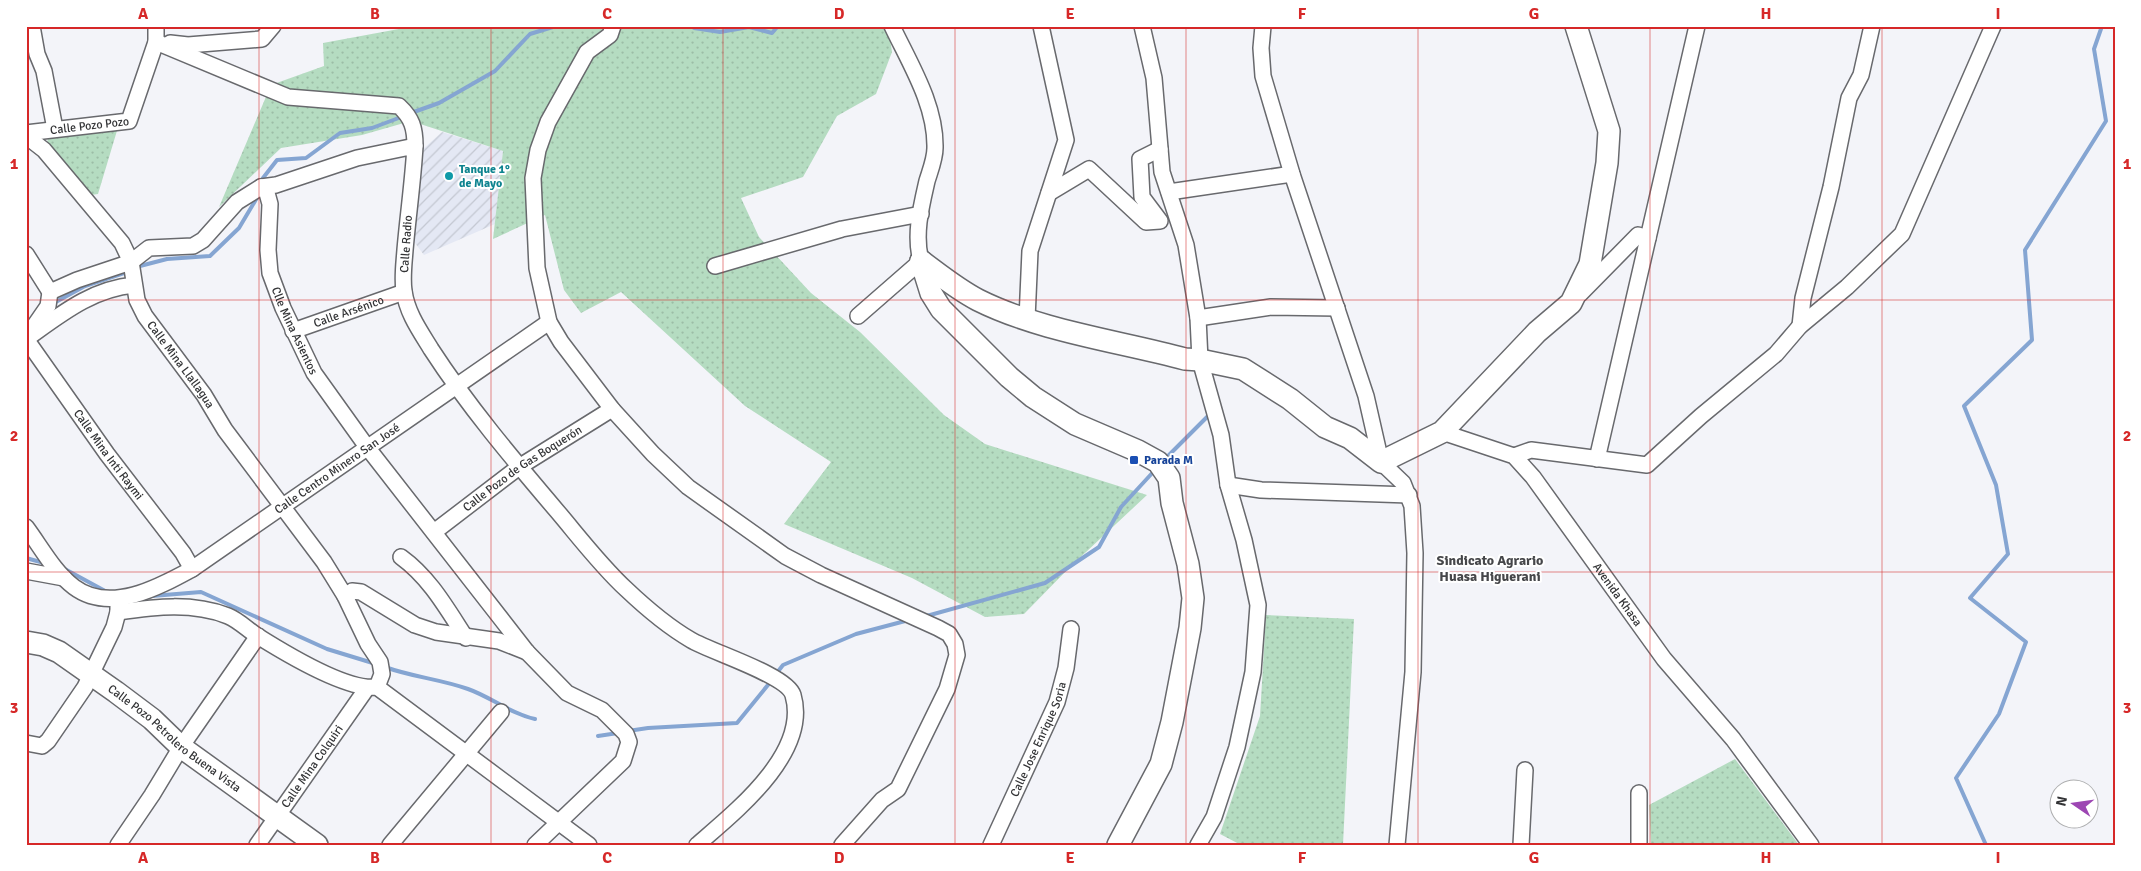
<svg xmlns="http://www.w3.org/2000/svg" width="2141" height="871" font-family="Signika,sans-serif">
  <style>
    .industrial { fill: url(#industrial-furrows) }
    .grass { fill: url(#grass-dots) }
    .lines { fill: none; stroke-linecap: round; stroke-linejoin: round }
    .stream { stroke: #85a5d2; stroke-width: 4 }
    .street-casing { stroke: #68696d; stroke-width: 18 }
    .secondary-casing { stroke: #68696d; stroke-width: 24 }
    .street { stroke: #fff; stroke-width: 15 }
    .secondary { stroke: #fff; stroke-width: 21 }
    .grid { fill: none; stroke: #d62828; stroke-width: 1; stroke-opacity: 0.55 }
    .culture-dot { fill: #0f9aa8; stroke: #fff; stroke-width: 2 }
    .transit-dot { fill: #1a4fb4; stroke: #fff; stroke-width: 2 }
    .labels { text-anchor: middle; stroke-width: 4; stroke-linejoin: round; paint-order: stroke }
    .street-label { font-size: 12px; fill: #333436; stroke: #fff }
    .culture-label { font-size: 12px; font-weight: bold; fill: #0d838f; stroke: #fff; text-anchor: start }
    .transit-label { font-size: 12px; font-weight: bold; fill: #164399; stroke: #fff; text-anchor: start }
    .neighbourhood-label { font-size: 14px; font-weight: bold; fill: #46474a; stroke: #fff }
    .neatline { fill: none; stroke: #d62828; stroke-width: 2 }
    .grid-label { font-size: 16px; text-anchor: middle; font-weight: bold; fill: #d62828 }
  </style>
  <defs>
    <pattern id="industrial-furrows" width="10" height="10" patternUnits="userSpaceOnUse" patternTransform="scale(1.25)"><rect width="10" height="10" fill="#e4e8f4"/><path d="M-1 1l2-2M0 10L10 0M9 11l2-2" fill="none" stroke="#c4c8d2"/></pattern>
    <pattern id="grass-dots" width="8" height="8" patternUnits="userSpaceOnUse" patternTransform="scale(1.25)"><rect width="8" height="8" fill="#b5dcc1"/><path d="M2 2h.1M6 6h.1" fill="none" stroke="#9cbda6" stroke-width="1.8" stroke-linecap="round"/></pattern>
  </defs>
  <rect width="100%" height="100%" fill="#f3f4f9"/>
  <path class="industrial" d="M442,132L503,151L495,224L424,255L415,243L414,221L422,150Z"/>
  <path class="grass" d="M415,26H888L892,52L876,94L837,116L803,177L741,198L759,237L811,293L860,332L944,415L985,444L1147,495L1070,567L1024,614L985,617L912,578L784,524L831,462L745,406L621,292L581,313L564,290L545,215L493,239L503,151L411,121L362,135L281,148L219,207L271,85L324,66L323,43Z
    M119,124L98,194L91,195L47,143L49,133Z
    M1266,615L1354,619L1343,845H1241L1220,834L1260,716Z
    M1735,759L1799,845H1651L1649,805Z"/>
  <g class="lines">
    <path class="stream" d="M694,26V28L720,32L749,27L772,33L778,26
      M411,113L439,103L495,71L530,34L556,26
      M263,178L277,160L306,158L340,133L372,128L404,116
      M140,266L167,259L210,256L239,228L258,196
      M54,303L85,286L127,272
      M1165,459L1211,413
      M26,558L44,563
      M61,567L107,592
      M152,596L201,592L327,649L376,664
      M923,617L1045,583L1099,547L1121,507L1155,470
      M385,667C412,677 440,679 468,689C491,697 511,714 535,719
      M776,674L783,665L856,634L909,620
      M628,731L648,728L737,723L772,680
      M598,736L618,733
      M1986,845L1956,778L1999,714L2026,642L1970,598L2008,554L1996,485L1964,406L2032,340L2025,250L2106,121L2094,49L2102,26"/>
    <g class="street-casing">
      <g id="street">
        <path d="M32,26L37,54L44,71L55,129"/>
        <path d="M613,26L610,35L587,52L548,122L538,150L533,178L537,268L549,322L561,342L612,409L653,454L688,487L785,556L821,575L938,628L949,634L955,644L957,655L947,689L898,789L882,800L842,845"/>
        <path d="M1142,26L1154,78L1162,172L1186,245L1198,318L1200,360L1221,435L1228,485L1244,540L1258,605L1253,672L1237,747L1214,817L1198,845"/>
        <path d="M1263,26L1261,48L1263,76L1292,174L1366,396L1381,462L1403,483L1412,506L1415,553L1413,672L1397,845"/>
        <path d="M156,42L288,97L399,106C412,118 415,128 415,146"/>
        <path d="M170,43L188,45L262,39L273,26"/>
        <path id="s1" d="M26,133L129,121L156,42V26"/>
        <path id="s2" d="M26,136L44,150L122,243L131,262L137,300L145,316L204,395L225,430L324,562L345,596L368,644L380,662L382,674L377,687"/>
        <path d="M261,187L276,185L357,158L415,146C413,181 408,215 405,250C404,264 402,278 404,291C407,313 420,331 431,349C468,406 512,458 557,511C579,537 601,566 626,589C646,608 667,626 691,640C711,652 787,675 793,695C810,753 735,812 697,845"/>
        <path d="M1169,192L1292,174"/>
        <path d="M1049,193L1089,169L1146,222L1160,221L1142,197L1140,159L1160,149"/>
        <path d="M26,254L50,292"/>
        <path d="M715,266L842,229L921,214"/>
        <path id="s3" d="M50,292L77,280L131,262L149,248L193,246L203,240L237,202L261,187L267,193L270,204L268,250L270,273L283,308L314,373L367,447L527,652L567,693L602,710L626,734L629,742L623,761L535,845"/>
        <path d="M1580,294L1638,235L1648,238"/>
        <path d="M858,316L921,261C914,235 921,207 927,181C930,171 935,159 935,148C936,105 910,64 892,26"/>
        <path d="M1198,318L1271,307L1337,308"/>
        <path d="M1027,319L1030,251L1066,140L1041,26"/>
        <path d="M1800,326L1803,298L1831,187L1849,98L1861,75L1872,26"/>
        <path id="s4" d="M293,331L404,292"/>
        <path d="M30,332L48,306L50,292"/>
        <path id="s5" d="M26,339L107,454L183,553L192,569"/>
        <path d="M26,339C60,315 91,289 134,285"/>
        <path id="s6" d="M1442,432L1514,456L1533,477L1664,659L1733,739L1811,845"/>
        <path d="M1514,456L1531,450L1647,465L1701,416L1776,354L1800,326L1847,287L1902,234L1993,26"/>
        <path d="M1597,459L1697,26"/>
        <path d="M1228,485L1261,490L1409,495"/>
        <path id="s7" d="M26,527C41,547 54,572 74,587C110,614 159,587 192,569L549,322"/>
        <path id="s8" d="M434,532L519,467L612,409"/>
        <path d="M401,557C430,578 447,609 466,638"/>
        <path d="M26,571L64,578"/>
        <path d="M345,596L352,591L361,592L415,625L436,632L499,641L527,652"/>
        <path d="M118,612C155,607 192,602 228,616C238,620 247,629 256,635C283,652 347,691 377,687L589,845"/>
        <path d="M26,743L42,746L48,741L85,687L114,627L118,612V602"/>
        <path d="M1639,793V845"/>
        <path d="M118,845L152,795L181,747L258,636"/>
        <path id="s9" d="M257,845L367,688"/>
        <path d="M390,845L501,712"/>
        <path id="s10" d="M991,845L1057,702L1066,668L1071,629"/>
        <path d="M1521,845L1525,770"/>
      </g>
    </g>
    <g class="secondary-casing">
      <g id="secondary">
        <path d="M921,261C940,275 957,289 978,300C1040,331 1118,341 1185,359L1200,360L1243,369L1290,399L1325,427L1350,438L1381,462L1442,432L1537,332L1571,303L1590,264L1607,163L1609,131L1576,26"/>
        <path d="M921,261L931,293L941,309L1009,377L1033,397L1075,424L1138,451L1158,462L1169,478L1172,503L1188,564L1193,598L1190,628L1172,722L1161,764L1118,845"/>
        <path id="s11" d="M26,642L43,645L59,652L116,692L152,719L181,747L317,845"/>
      </g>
    </g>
    <use href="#street" class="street"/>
    <use href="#secondary" class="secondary"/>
  </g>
  <path class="grid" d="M259,26V845M491,26V845M723,26V845M955,26V845M1186,26V845M1418,26V845M1650,26V845M1882,26V845M26,300H2115M26,572H2115"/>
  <circle class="culture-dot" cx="449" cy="176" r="5"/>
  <rect class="transit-dot" x="1129" y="455" width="10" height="10" rx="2.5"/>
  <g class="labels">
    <g class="street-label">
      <text dy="4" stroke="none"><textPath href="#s1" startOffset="64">Calle Pozo Pozo</textPath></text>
      <text transform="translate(406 244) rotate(-86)" y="4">Calle Radio</text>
      <text dy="4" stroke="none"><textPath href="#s4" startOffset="59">Calle Arsénico</textPath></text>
      <text dy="4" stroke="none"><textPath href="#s3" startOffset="396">Clle Mina Asientos</textPath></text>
      <text dy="4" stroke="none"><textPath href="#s2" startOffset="282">Calle Mina Llallagua</textPath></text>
      <text dy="4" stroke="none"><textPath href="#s5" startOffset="142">Calle Mina Inti Raymi</textPath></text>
      <text dy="4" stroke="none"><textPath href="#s7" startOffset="380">Calle Centro Minero San José</textPath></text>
      <text dy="4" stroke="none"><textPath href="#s8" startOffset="109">Calle Pozo de Gas Boquerón</textPath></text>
      <text dy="4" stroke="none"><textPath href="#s6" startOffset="249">Avenida Khasa</textPath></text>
      <text dy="4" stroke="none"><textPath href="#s11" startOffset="179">Calle Pozo Petrolero Buena Vista</textPath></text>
      <text dy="4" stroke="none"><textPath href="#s10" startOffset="116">Calle Jose Enrique Soria</textPath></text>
      <text dy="4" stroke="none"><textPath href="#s9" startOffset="96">Calle Mina Colquiri</textPath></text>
    </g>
    <g class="culture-label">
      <text x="459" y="173">Tanque 1°<tspan x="459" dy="14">de Mayo</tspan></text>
    </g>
    <g class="transit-label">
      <text x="1144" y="464">Parada M</text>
    </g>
    <g class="neighbourhood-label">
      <text x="1490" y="565">Sindicato Agrario<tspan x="1490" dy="16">Huasa Higuerani</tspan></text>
    </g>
  </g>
  <rect width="2141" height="871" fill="none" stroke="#ffffff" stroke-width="55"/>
  <g transform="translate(2074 804) rotate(283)"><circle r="24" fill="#ffffff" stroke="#adaeaf"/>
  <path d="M0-4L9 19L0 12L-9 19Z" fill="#9d46b3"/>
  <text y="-8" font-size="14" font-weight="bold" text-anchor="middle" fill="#333436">N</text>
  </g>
  <rect x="28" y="28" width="2086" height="816" class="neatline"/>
  <g class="grid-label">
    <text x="143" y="19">A</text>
    <text x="375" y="19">B</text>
    <text x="607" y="19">C</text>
    <text x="839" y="19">D</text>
    <text x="1070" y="19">E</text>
    <text x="1302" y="19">F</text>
    <text x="1534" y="19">G</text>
    <text x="1766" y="19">H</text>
    <text x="1998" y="19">I</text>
    <text x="14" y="169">1</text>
    <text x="2127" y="169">1</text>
    <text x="14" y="441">2</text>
    <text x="2127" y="441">2</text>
    <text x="14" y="713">3</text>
    <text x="2127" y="713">3</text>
    <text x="143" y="863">A</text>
    <text x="375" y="863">B</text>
    <text x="607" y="863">C</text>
    <text x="839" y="863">D</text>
    <text x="1070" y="863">E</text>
    <text x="1302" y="863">F</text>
    <text x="1534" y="863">G</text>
    <text x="1766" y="863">H</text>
    <text x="1998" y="863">I</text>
  </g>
</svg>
